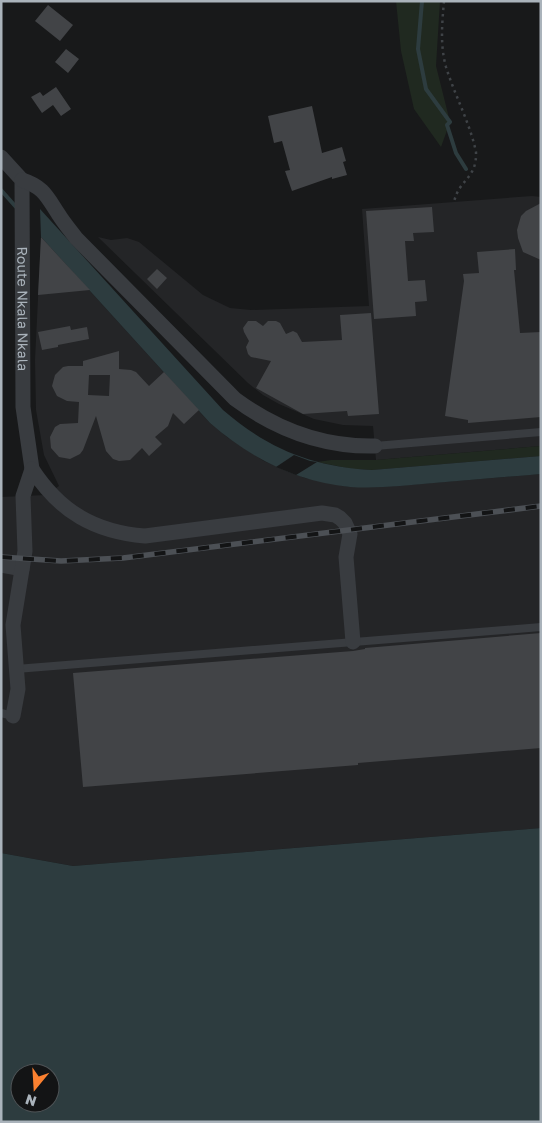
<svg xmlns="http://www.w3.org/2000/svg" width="542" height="1123" font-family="'Golos Text',sans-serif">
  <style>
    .built { fill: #242527 }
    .green { fill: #202920 }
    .water { fill: #2d3c3f; fill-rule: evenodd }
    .pier { fill: #18191a }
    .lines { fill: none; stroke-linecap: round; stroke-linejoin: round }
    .stream { stroke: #2d3c3f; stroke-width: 4 }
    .building { fill: #424447; fill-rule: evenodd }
    .path { stroke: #3f4347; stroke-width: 2.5; stroke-dasharray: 2.5 4; stroke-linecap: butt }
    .service { stroke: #393c40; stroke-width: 8 }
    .minor { stroke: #393c40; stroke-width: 15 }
    .rail-casing { stroke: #4c5055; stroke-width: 5.5 }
    .rail { stroke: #131415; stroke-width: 4; stroke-dasharray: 11; stroke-linecap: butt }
    .labels { text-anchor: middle; stroke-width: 4; stroke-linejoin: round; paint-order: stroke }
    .street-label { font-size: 14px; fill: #aab3bb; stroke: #131415 }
  </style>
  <rect width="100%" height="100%" fill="#18191a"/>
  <path class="built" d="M532,196L541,197V446L376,460L373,426L343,425L314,419L279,404L263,395L248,383L98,237L111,240L127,238L139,242L203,295L230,308L251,310L369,306L362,209Z
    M41,237L210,423L227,437L264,461L305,478L350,487L395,486L541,474V828L73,866L1,853V497L46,495L59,486L44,455L36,410L35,360Z"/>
  <path class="green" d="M396,1H440L436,66L450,122L441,147L414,109L401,51Z
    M541,446V456L373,470L352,469L317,462L331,460H376Z"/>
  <path class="water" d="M40,209L223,410C268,449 313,467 372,470L541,456V474C505,477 470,480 434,483C406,485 378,489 350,487C297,482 250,458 210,423L41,237Z
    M541,828V1122H1V853L73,866ZM20,1073H50V1103H20Z"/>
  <path class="pier" d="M294,455L310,461L317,462L296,475L276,467Z"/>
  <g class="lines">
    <path class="stream" d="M422,1L418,49L426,89L450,122L447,125L456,153L466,169
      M1,190L16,207"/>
  </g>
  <path class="building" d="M48,5L73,25L60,41L35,21Z
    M66,49L79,59L68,73L55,62Z
    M56,87L71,109L61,116L53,105L42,113L31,97L40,92L43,96Z
    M312,106L322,153L342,147L346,161L343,162L347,175L332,179V177L292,191L285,171L290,170L282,141L274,143L268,116Z
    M541,203V260L523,252L518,238L517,230L521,216L526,211Z
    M432,207L434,232L413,233L414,241H405L408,281L425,280L427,301L415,302L416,316L374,319L366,211Z
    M41,237L63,261L90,290L38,295Z
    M515,249L516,270H514L520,333L541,332V417L468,423V420L445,416L464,281L463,274L479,273L477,252Z
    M157,269L167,278L157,289L147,279Z
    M371,313L379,414L348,416L347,411L303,414L256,388L271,361L251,357L248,354L246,347L249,341L244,332L243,328L248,321H256L263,326L268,321H276L280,323L286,334L293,331L297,333L302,342L342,340L340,315Z
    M70,326L71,330L87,327L89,339L58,345V347L42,350L38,332Z
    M119,351V369L131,370L136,372L149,386L164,372L199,410L184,424L173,413L168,426L155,437L162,444L149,456L142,448L130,460L119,461L113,459L106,451L96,416L83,450L80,454L70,459L59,457L51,448L50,437L55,427L60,424L78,423L79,402L67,401L57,396L52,386L55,375L63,367L68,366H83V361ZM89,375H110L109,396L88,395Z
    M541,633V748L358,763V765L83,787L73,673L353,651L365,649V648Z"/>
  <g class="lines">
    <path class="path" d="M444,1C442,24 440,45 446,67C455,96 470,123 476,152C477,179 459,179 454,202"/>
    <path class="service" d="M375,446L541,432
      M16,669L541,627
      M1,713L13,716"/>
    <g class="minor">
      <path id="s1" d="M1,157L22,180L23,407L32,469"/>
      <path d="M22,180C44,187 47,197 59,215C64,223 70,230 76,238L235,399C277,430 322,447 375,446"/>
      <path d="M1,565L22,569"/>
      <path d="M13,716L18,689L13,625L25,551L23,496L32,469C60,512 95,532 145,536L322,513L335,515L340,518L345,523L350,534L346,557L353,642"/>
    </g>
    <g class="rail-casing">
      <path id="rail" d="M1,557L61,561L123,558L541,506"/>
    </g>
    <use href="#rail" class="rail"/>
  </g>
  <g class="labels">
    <g class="street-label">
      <text dy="5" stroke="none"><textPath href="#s1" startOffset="160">Route Nkala Nkala</textPath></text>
    </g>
  </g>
  <rect width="542" height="1123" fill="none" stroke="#aab3bb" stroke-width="5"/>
  <g transform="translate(35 1088) rotate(198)"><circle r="24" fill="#131415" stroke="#4f5457"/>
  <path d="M0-4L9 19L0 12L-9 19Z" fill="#fb8130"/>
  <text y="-8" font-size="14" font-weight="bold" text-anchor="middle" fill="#aab3bb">N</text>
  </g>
</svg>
